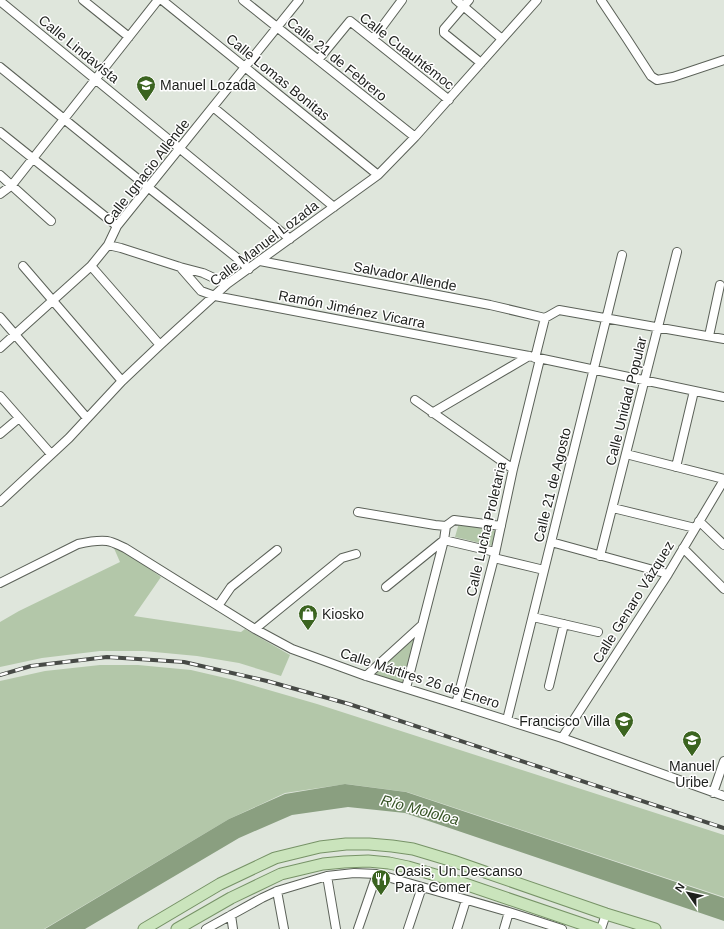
<svg xmlns="http://www.w3.org/2000/svg" width="724" height="929" font-family="Helvetica,sans-serif">
  <style>
    .green { fill: #b3c7a9 }
    .water { fill: #8a9f80 }
    .lines { fill: none; stroke-linecap: round; stroke-linejoin: round }
    .minor-casing { stroke: #5b6158; stroke-width: 10 }
    .major-casing { stroke: #779367; stroke-width: 13 }
    .minor { stroke: #fff; stroke-width: 8 }
    .major { stroke: #cae4bc; stroke-width: 11 }
    .rail-casing { stroke: #474a46; stroke-width: 4 }
    .rail { stroke: #fff; stroke-width: 2.5; stroke-dasharray: 8; stroke-linecap: butt }
    .labels { text-anchor: middle; stroke-width: 3; stroke-linejoin: round; paint-order: stroke }
    .street-label { font-size: 14px; fill: #1d1f1c; stroke: #fff }
    .poi-label { font-size: 14px; fill: #1d1f1c; stroke: #fff; text-anchor: start }
    .water-label { font-size: 15px; font-style: italic; fill: #385527; stroke: #fff }
  </style>
  <rect width="100%" height="100%" fill="#dfe6dc"/>
  <path class="green" d="M459,523L496,531L493,546L455,537Z
    M113,546L133,557L161,577L134,616L241,632L245,629L290,655L281,676L239,663L197,656L144,651H100L42,658L0,667V622L19,611L120,562Z
    M423,624L406,688L366,676Z
    M100,665H138L191,670L234,680L317,704L724,835V897L407,792L346,784L285,793L229,819L44,929H0V681L45,671Z"/>
  <path class="water" d="M345,784L406,792L724,898V921L405,813L348,807L292,815L239,838L85,929H45L229,819L285,794Z"/>
  <g class="lines">
    <g class="minor-casing">
      <path id="minor" d="M83,0L129,37
        M162,0L378,175
        M243,0L415,137
        M456,0L502,39
        M469,0L444,29V33L481,63
        M601,0L627,39L651,76L657,80L673,77L724,60
        M0,1L290,239
        M373,39L402,0
        M318,60L350,21L449,100
        M0,67L149,188L237,258L249,269
        M213,107L334,207
        M0,132L117,226
        M0,175L51,221
        M0,194L12,185L158,0
        M108,245L121,248L180,267L203,273L227,284
        M260,261L490,305L545,318
        M23,266L122,381
        M91,266L160,345
        M180,267L201,291L215,296L529,356L724,397
        M0,317L87,418
        M709,336L720,285
        M0,348L91,266L108,245L117,226L299,0
        M535,358L545,318L559,310L724,339
        M0,396L51,454
        M415,400L513,469
        M432,413L529,356
        M0,434L19,418
        M626,454L724,479
        M676,467L694,391
        M0,502L69,438L122,381L160,345L227,284L378,175L415,137L537,0
        M613,508L695,528
        M358,512L435,525L446,526
        M699,521L724,545
        M446,526L454,520L501,526
        M551,542L668,574
        M683,548L724,589
        M600,556L677,252
        M494,558L544,570
        M0,583L78,544C87,542 98,540 107,541C114,542 120,546 125,548L255,629L292,649L366,676L456,704L562,738L724,796
        M386,587L444,540L495,552
        M218,606L231,587L277,550
        M533,617L598,632
        M255,629L342,558L356,554
        M366,676L422,625
        M549,686L564,624
        M406,688L444,540L446,526
        M456,704L494,558L513,469L540,359
        M507,720L622,255
        M562,738L668,574L724,480
        M713,793L724,761
        M327,876L336,929
        M277,891L284,929
        M231,915L233,929
        M206,929L262,898L277,891L327,876L354,873L377,874L509,912L562,929
        M358,929L377,874
        M408,929L422,887
        M457,929L466,900
        M504,929L509,912
        M601,929L606,914"/>
    </g>
    <g class="major-casing">
      <path id="major" d="M144,929L220,884L275,858L320,847L346,844H369L392,846L413,849L453,861L606,914L655,929
        M177,929L231,898L281,874L323,864L344,862L368,861L389,863L408,867L456,881L597,929"/>
    </g>
    <use href="#minor" class="minor"/>
    <use href="#major" class="major"/>
    <g class="rail-casing">
      <path id="rail" d="M0,675L31,666L107,657L184,662L267,681L349,704L724,828"/>
    </g>
    <use href="#rail" class="rail"/>
  </g>
  <defs>
    <g id="school-pin" transform="scale(1)"><path d="M0 17L-7.5 6A9.5 9.5 0 1 1 7.5 6Z" fill="#3b6420" stroke="#fff"/><path d="M0-5L7-2L0 1L-7-2ZM-4 1L0 2.5L4 1V4Q0 6-4 4Z" fill="#fff"/></g>
    <g id="shop-pin" transform="scale(1)"><path d="M0 17L-7.5 6A9.5 9.5 0 1 1 7.5 6Z" fill="#3b6420" stroke="#fff"/><path d="M-5-2.5h2.3a2.7 3.5 0 0 1 5.4 0H5L5.5 6h-11ZM-1.5-2.5h3a1.5 2.3 0 0 0-3 0Z" fill="#fff"/></g>
    <g id="restaurant-pin" transform="scale(1)"><path d="M0 17L-7.5 6A9.5 9.5 0 1 1 7.5 6Z" fill="#3b6420" stroke="#fff"/><path d="M-5-6h1v4h1v-4h1v4h1v-4h1v5L-1.5 .5V6h-2V.5L-5-1ZM5-6V6H3V1.5H1.5Q1.5-4 5-6Z" fill="#fff"/></g>
  </defs>
  <g fill-rule="evenodd">
    <use href="#school-pin" x="146" y="85"/>
    <use href="#shop-pin" x="308" y="614"/>
    <use href="#school-pin" x="624" y="721"/>
    <use href="#school-pin" x="692" y="740"/>
    <use href="#restaurant-pin" x="381" y="879"/>
  </g>
  <g class="labels">
    <g class="street-label">
      <text transform="translate(79 49) rotate(39)" y="5">Calle Lindavista</text>
      <text transform="translate(407 51) rotate(38)" y="5">Calle Cuauhtémoc</text>
      <text transform="translate(337 59) rotate(39)" y="5">Calle 21 de Febrero</text>
      <text transform="translate(278 77) rotate(39)" y="5">Calle Lomas Bonitas</text>
      <text transform="translate(146 172) rotate(-52)" y="5">Calle Ignacio Allende</text>
      <text transform="translate(264 243) rotate(-37)" y="5">Calle Manuel Lozada</text>
      <text transform="translate(405 276) rotate(11)" y="5">Salvador Allende</text>
      <text transform="translate(352 309) rotate(11)" y="5">Ramón Jiménez Vicarra</text>
      <text transform="translate(626 401) rotate(-76)" y="5">Calle Unidad Popular</text>
      <text transform="translate(552 485) rotate(-76)" y="5">Calle 21 de Agosto</text>
      <text transform="translate(486 529) rotate(-77)" y="5">Calle Lucha Proletaria</text>
      <text transform="translate(633 602) rotate(-58)" y="5">Calle Genaro Vázquez</text>
      <text transform="translate(420 678) rotate(18)" y="5">Calle Mártires 26 de Enero</text>
    </g>
    <g class="poi-label">
      <text x="160" y="90">Manuel Lozada</text>
      <text x="322" y="619">Kiosko</text>
      <text x="610" y="726" text-anchor="end">Francisco Villa</text>
      <text x="692" y="771" text-anchor="middle">Manuel<tspan x="692" dy="16">Uribe</tspan></text>
      <text x="395" y="876">Oasis, Un Descanso<tspan x="395" dy="16">Para Comer</tspan></text>
    </g>
    <g class="water-label">
      <text transform="translate(420 810) rotate(15)" y="5">Río Mololoa</text>
    </g>
  </g>
  <g transform="translate(688 893) rotate(304)" stroke="#ffffff" stroke-width="3" paint-order="stroke">
  <path d="M0-3L7 15L0 10L-7 15Z" fill="#1d1f1c"/>
  <text y="-6" font-size="11" font-weight="bold" text-anchor="middle" fill="#1d1f1c">N</text>
  </g>
</svg>
